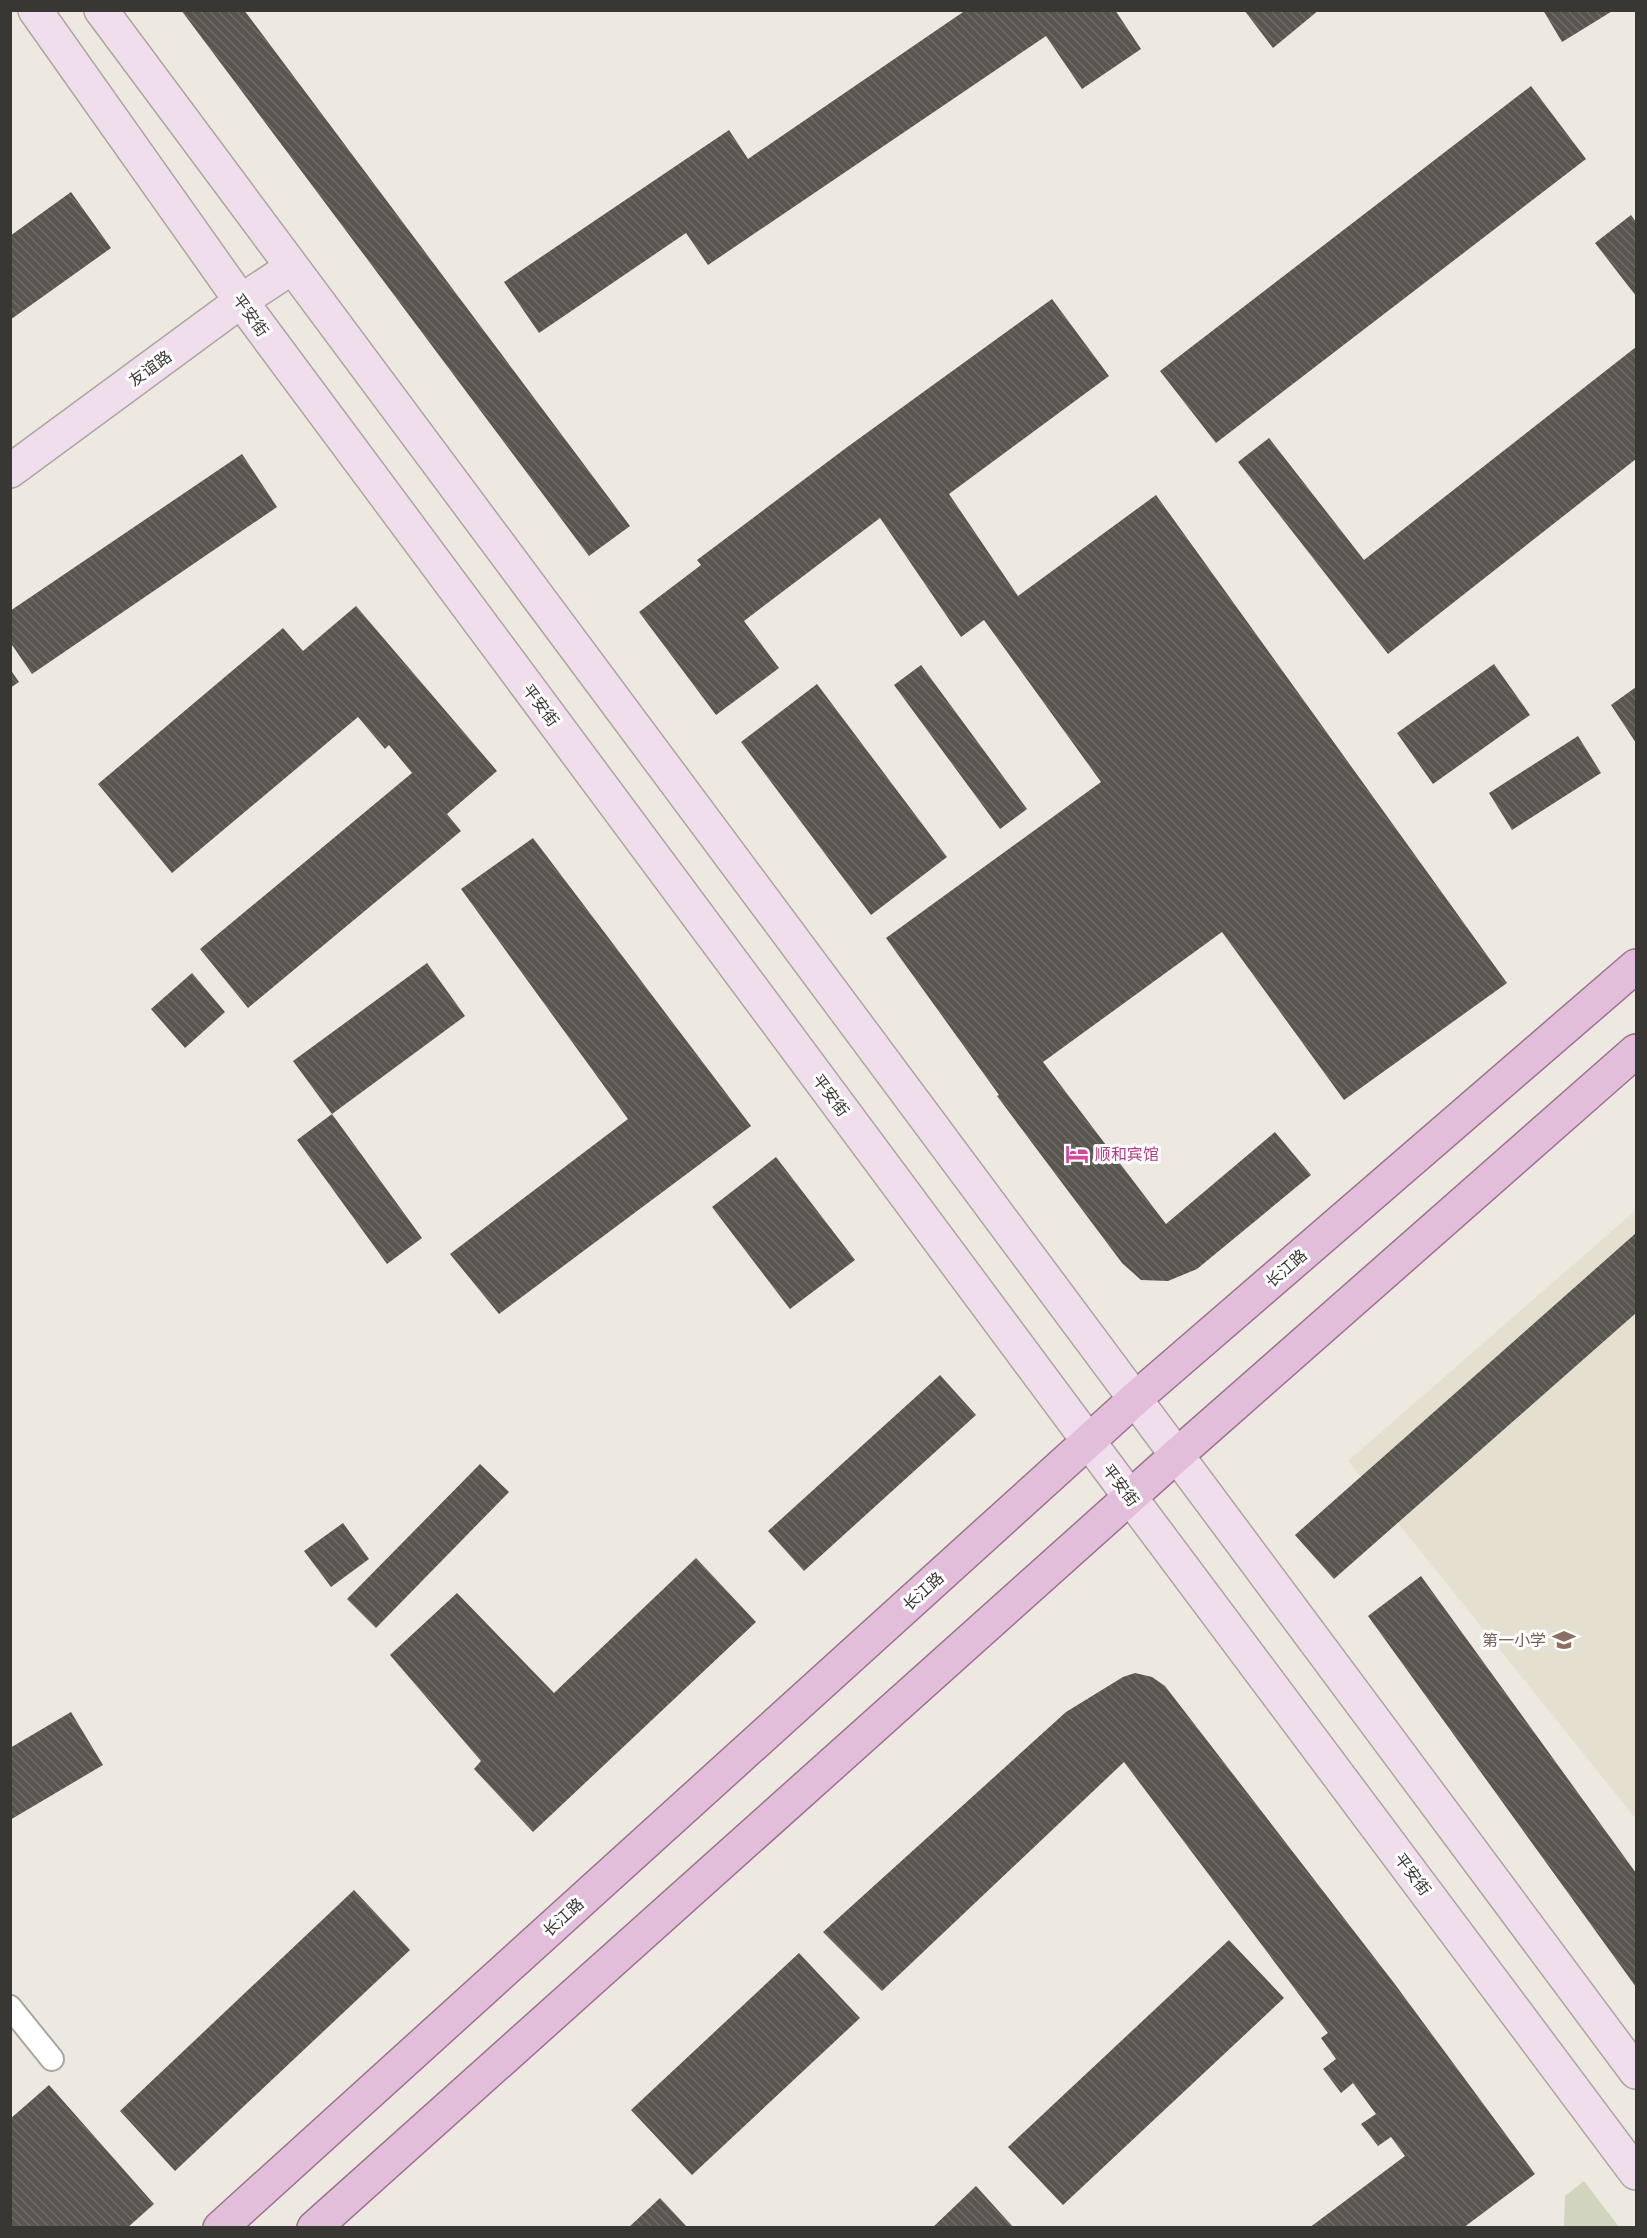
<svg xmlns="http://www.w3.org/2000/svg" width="1647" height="2238" font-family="'Golos Text','Noto Sans SC',sans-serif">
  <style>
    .built { fill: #e5dfd0 }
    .green { fill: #d1d5bf }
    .building { fill: url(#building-back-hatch) }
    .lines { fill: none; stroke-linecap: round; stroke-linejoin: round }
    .lane-casing { stroke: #aaa7a0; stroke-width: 26 }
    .secondary-casing { stroke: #aaa7a0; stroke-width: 36 }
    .primary-casing { stroke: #9c7290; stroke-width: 36 }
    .lane { stroke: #fff; stroke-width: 22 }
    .secondary { stroke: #f1deec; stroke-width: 33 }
    .primary { stroke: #e3beda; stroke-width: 33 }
    .labels { text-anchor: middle; stroke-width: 6; stroke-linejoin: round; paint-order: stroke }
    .street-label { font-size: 16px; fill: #393734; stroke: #fff }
    .hotel-label { font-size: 16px; fill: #b23c85; stroke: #fff; text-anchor: start }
    .education-label { font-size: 16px; fill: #785e54; stroke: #fff; text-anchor: end }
  </style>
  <defs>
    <pattern id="building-back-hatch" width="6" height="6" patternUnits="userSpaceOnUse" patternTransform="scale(1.5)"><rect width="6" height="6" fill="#59554f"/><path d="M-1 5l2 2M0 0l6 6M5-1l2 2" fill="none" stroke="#6e6b66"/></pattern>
  </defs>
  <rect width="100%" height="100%" fill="#ede9e1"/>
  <path class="built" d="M1636,1210V1819L1348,1461Z"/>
  <path class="green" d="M1584,2181L1619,2227H1564L1565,2196Z"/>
  <path class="building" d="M181,10H244L630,526L589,556Z
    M966,10H1115L1141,49L1082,89L1046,36L708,265L686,233L539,333L504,282L729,130L748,159Z
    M1244,10H1319L1273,48Z
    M1543,10H1614L1562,42Z
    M1531,86L1586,159L1216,443L1160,371Z
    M71,192L111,248L10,320V236Z
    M1631,215L1636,222V296L1595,243Z
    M1052,299L1109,376L949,494L1018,596L1156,495L1507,983L1344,1100L1222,932L1043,1062L1166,1224L1275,1132L1311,1175L1197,1269L1168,1281L1141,1280L1122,1263L997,1096L999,1095L886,938L1101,782L984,620L961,637L880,518L744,621L779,668L716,715L639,612L701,565L697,560L846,448Z
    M1636,347V459L1388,654L1238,462L1269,438L1364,560Z
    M242,454L277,507L32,674L10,642V611Z
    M356,606L497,771L447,814L461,831L248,1008L200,949L412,773L389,745L385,749L358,717L172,873L98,784L283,628L303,651Z
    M1494,664L1530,715L1433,784L1397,733Z
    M921,665L1027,809L1000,829L894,685Z
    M10,669L19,682L10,688Z
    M817,684L947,857L871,915L741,742Z
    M1636,687V743L1611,705Z
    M1578,736L1601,773L1512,830L1489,793Z
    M533,838L751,1126L499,1314L450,1254L628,1119L461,889Z
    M427,963L465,1016L332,1114L422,1238L387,1264L297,1140L332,1114L293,1061Z
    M192,973L225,1012L185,1048L151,1009Z
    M776,1157L855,1260L790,1309L712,1207Z
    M1636,1233V1313L1334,1579L1295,1535Z
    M940,1375L976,1415L804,1571L768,1531Z
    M480,1464L509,1492L376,1628L347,1599Z
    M343,1523L369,1559L331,1587L304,1551Z
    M696,1558L756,1622L533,1832L474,1769L481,1761L390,1655L457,1593L554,1693Z
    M1421,1576L1636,1873V1987L1368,1616Z
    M1135,1673L1152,1677L1165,1686L1394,1983L1535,2174L1463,2228H1309L1405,2156L1391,2137L1378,2146L1361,2124L1376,2114L1353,2083L1341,2093L1323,2069L1336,2059L1321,2038L1328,2033L1124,1762L882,1991L823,1932L1066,1712L1123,1677Z
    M71,1712L103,1765L10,1820V1748Z
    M354,1890L410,1950L175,2171L120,2111Z
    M1229,1940L1284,1998L1063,2205L1008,2147Z
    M799,1953L860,2018L692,2175L631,2110Z
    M49,2085L154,2204L127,2228H10V2119Z
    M976,2186L1014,2228H932Z
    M660,2198L688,2228H628Z"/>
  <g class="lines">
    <g class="lane-casing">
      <path id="lane" d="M10,2007L52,2059"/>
    </g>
    <g class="secondary-casing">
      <path id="secondary" d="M35,10L241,301L1130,1497L1636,2173
        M101,10L1636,2072
        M10,471L241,301L291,268"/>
    </g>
    <g class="primary-casing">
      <path id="primary" d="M220,2228L1136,1398L1636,966
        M314,2228L1177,1455L1636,1051"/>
    </g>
    <use href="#lane" class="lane"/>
    <use href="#secondary" class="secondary"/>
    <use href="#primary" class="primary"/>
  </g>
  <defs>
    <g id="hotel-bare" transform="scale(1.8)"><path d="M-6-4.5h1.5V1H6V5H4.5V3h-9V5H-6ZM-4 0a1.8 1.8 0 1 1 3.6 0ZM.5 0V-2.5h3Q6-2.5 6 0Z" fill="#d1479c" stroke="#fff" stroke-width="2.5" paint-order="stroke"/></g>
    <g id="school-bare" transform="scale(1.8)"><path d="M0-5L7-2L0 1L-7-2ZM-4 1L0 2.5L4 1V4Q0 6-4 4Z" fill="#8d6e63" stroke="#fff" stroke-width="2.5" paint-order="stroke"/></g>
  </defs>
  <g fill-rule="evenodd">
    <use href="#hotel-bare" x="1077" y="1154"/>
    <use href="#school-bare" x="1564" y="1640"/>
  </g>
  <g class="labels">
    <g class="street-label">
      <text transform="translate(251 315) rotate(54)" y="6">平安街</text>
      <text transform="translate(150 368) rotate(-36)" y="6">友谊路</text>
      <text transform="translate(541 705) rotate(53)" y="6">平安街</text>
      <text transform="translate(831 1095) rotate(53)" y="6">平安街</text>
      <text transform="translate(1286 1268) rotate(-41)" y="6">长江路</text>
      <text transform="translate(1121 1485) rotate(53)" y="6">平安街</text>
      <text transform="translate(923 1591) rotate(-42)" y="6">长江路</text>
      <text transform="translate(1413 1874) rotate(53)" y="6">平安街</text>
      <text transform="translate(563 1917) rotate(-42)" y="6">长江路</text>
    </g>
    <g class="hotel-label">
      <text x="1095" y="1160">顺和宾馆</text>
    </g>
    <g class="education-label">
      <text x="1546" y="1646">第一小学</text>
    </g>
  </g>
  <rect width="1647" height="2238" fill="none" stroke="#393734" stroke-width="24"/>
</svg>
